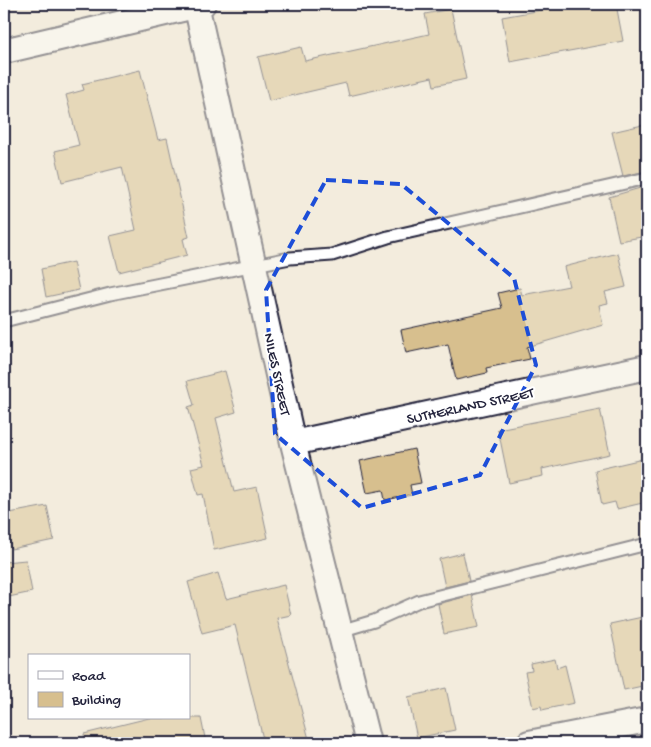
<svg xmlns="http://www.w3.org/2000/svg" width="651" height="747" font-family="'Gochi Hand',sans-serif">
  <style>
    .building { fill: #d7bf8e; stroke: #22223b }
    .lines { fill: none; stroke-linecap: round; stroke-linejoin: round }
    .service-casing { stroke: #22223b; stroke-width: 15 }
    .minor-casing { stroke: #22223b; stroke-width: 28 }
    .service { stroke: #fff; stroke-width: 11 }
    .minor { stroke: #fff; stroke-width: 24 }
    .marked { fill: none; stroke: #1d4ed8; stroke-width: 4; stroke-dasharray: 10 6; stroke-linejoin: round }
    .labels { text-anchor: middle; stroke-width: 4; stroke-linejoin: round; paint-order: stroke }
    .street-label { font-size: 15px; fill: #22223b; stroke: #fff }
  </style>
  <rect width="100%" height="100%" fill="#f3ecdd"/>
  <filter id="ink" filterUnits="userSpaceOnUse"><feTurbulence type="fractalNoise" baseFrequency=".02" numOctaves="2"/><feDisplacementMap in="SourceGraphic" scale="10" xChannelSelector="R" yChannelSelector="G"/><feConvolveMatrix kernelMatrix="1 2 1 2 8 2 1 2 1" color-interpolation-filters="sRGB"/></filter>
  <g filter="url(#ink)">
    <path class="building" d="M575,4H616L623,41L510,62L502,17Z
      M451,9L466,79L434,86L432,77L349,96L346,83L269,101L258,57L301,47L305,61L429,34L425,14Z
      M140,70L158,140L167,138L189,237L183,239L187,255L119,272L110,236L136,230L122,167L62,182L55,151L79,145L66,95L84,90L82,84Z
      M647,124V171L623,176L612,132Z
      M647,186V236L619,241L609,197Z
      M618,253L626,287L605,292L608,303L599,305L603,325L527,347L530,359L486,368L487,373L456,380L448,344L406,353L401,330L502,308L498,293L520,288L522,295L569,286L564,267Z
      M73,262L79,290L46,297L41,269Z
      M225,371L236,412L216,418L234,492L257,487L268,538L214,550L203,494L198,495L191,468L204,465L188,407L194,405L187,381Z
      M600,409L610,454L542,469L543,476L509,483L498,429Z
      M414,449L421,483L410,485L412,495L385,500L383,490L367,493L360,461Z
      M647,458V502L617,509L615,502L602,505L595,470Z
      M47,506L54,540L11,549L4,514Z
      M463,553L469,581L445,587L439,559Z
      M26,560L32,592L4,598V562Z
      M218,573L226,599L284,585L291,615L277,618L310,743H264L235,625L202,633L188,582Z
      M472,595L479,627L444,634L438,604Z
      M647,616V685L624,690L610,624Z
      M555,659L557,668L565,665L574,703L542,710L541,706L533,708L525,672L532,671L531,664Z
      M446,688L455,730L417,738L408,697Z
      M149,718H201L206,743H85L84,734Z"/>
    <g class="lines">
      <g class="service-casing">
        <path id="service" d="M4,321L110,294L290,258L332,255L388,237L647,178
          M340,631L374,621L419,601L647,544"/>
      </g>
      <g class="minor-casing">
        <path id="minor" d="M196,4L293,443L368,743
          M4,51L203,4
          M293,443L647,367
          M529,743L647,720"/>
      </g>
      <use href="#service" class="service"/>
      <use href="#minor" class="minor"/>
    </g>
  </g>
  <path d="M0 0H651V747H0ZM326,180L401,184L514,278L536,365L480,475L362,508L275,434L266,290Z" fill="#f3ecdd" fill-opacity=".55" fill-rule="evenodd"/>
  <path class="marked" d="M326,180L401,184L514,278L536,365L480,475L362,508L275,434L266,290Z"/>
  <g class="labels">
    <g class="street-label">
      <text transform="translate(278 374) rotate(78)" y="5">NILES STREET</text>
      <text transform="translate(470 405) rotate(-12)" y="5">SUTHERLAND STREET</text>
    </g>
  </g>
  <rect width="651" height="747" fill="none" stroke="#fff" stroke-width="20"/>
  <rect x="10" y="10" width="631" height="727" fill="none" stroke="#22223b" stroke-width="2" filter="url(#ink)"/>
  <rect x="28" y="654" width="162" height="65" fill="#ffffff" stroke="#a7a7b1"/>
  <rect x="38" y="671" width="25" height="8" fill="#ffffff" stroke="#a7a7b1"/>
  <text x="72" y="680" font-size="15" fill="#22223b">Road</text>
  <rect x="38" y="692" width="25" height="15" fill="#d7bf8e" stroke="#a7a7b1"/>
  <text x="72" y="704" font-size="15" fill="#22223b">Building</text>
</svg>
